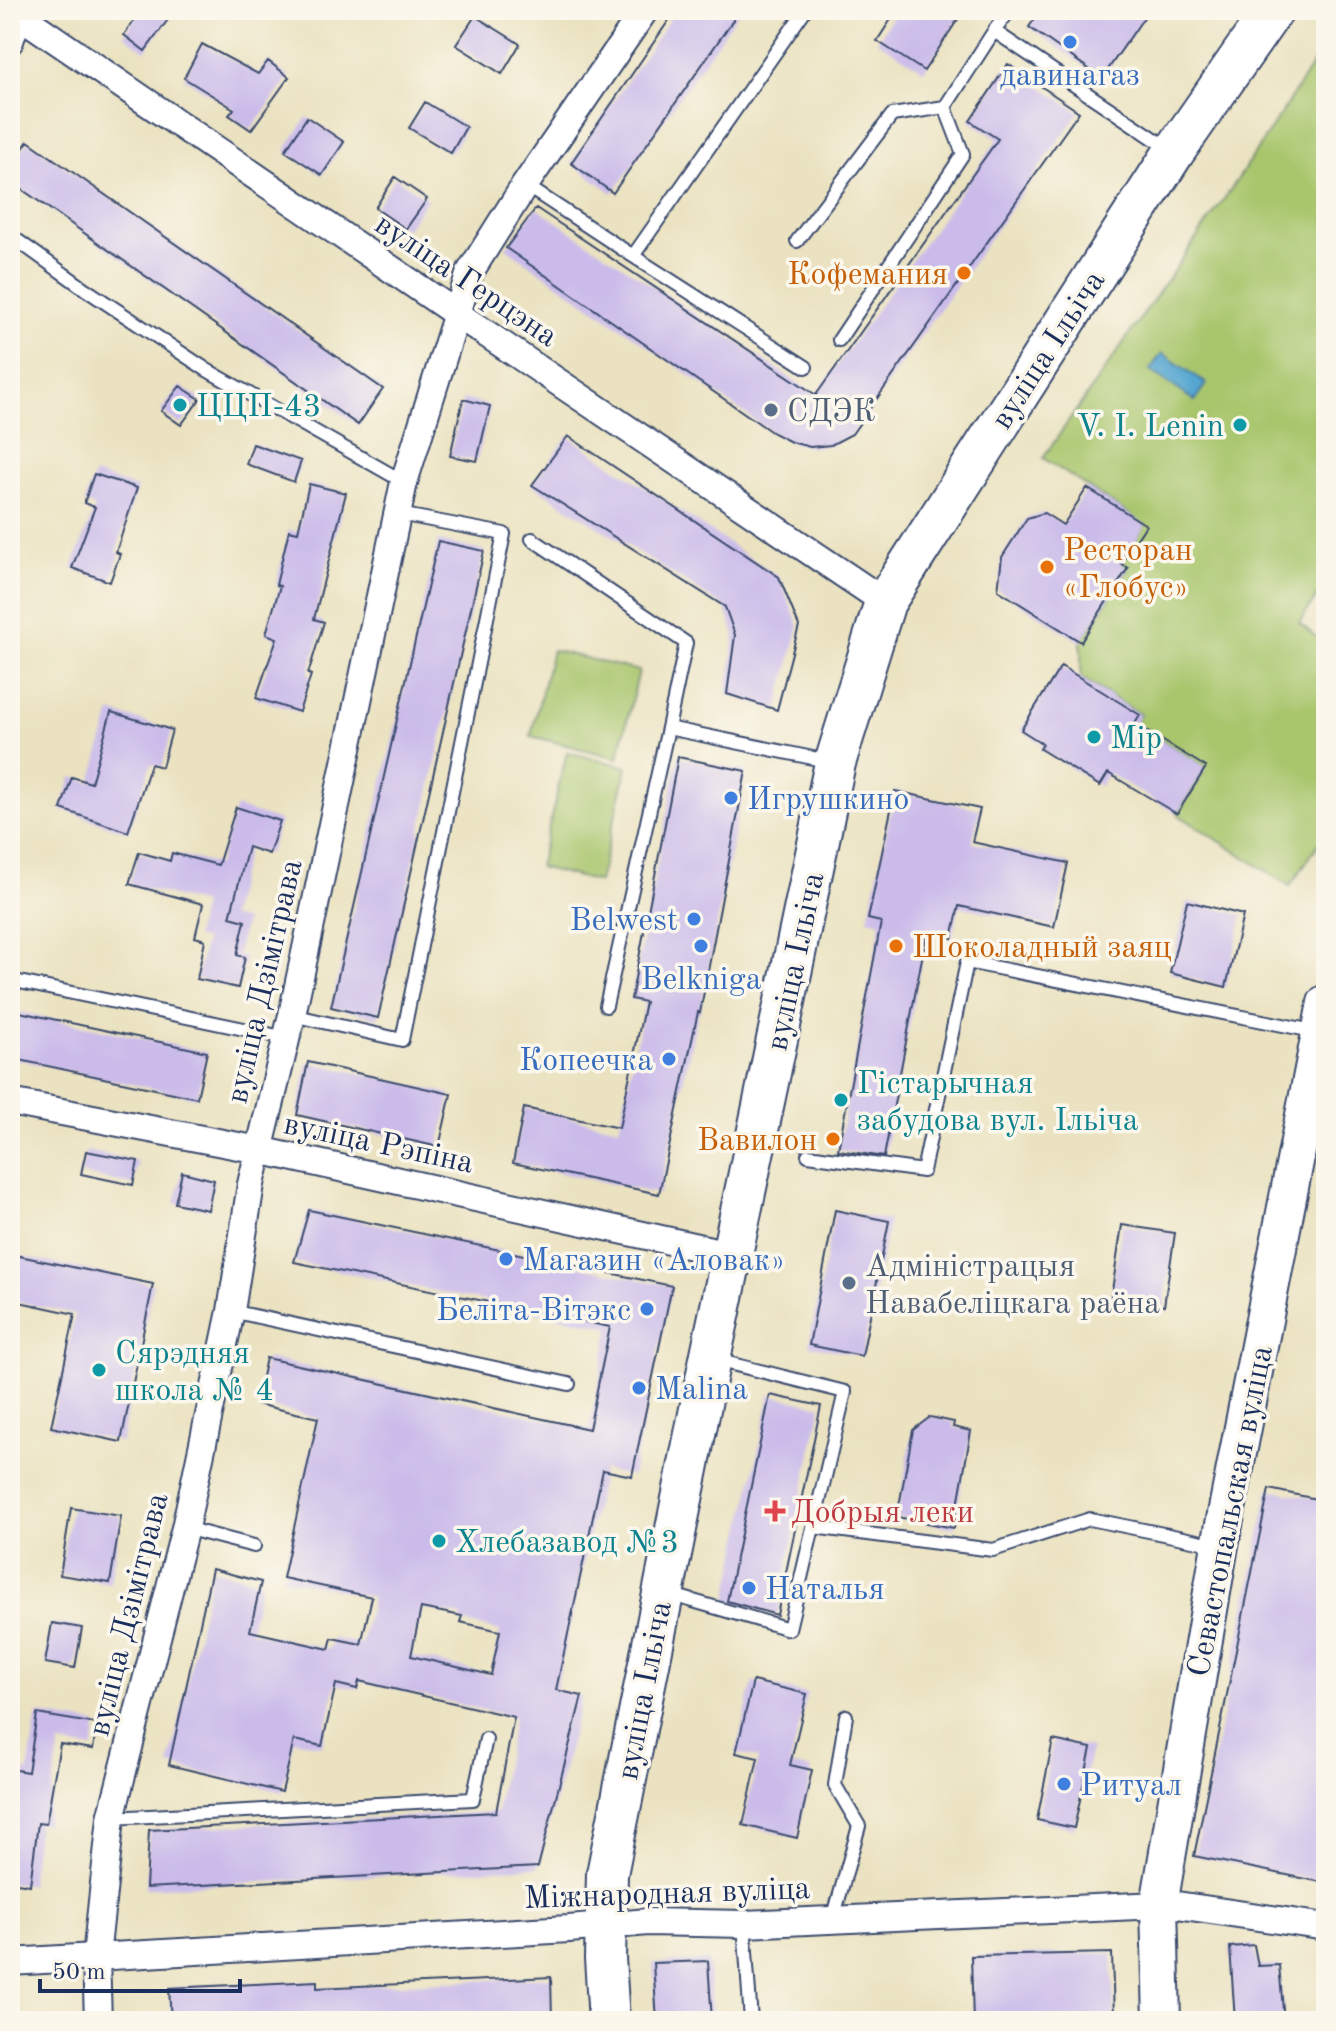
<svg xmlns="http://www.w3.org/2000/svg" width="1336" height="2031" font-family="'Old Standard TT',serif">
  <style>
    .green { fill: #a9c66d; stroke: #627a66; stroke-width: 2 }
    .water { fill: #55a6d0; stroke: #386a97; stroke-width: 2 }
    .building { fill: #cabbea; fill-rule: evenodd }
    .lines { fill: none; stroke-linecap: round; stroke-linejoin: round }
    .lane-casing { stroke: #3a4a6d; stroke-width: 16 }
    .street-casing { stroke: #3a4a6d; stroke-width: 30 }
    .secondary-casing { stroke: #3a4a6d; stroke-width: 40 }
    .primary-casing { stroke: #3a4a6d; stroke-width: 44 }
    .lane { stroke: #fff; stroke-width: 12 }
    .street { stroke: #fff; stroke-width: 26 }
    .secondary { stroke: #fff; stroke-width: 36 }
    .primary { stroke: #fff; stroke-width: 40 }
    .shop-dot { fill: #3f7fe0; stroke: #fbf7ec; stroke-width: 3 }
    .food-dot { fill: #e8710a; stroke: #fbf7ec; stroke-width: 3 }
    .culture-dot { fill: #0f9aa8; stroke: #fbf7ec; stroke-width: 3 }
    .service-dot { fill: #5c6f8a; stroke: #fbf7ec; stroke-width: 3 }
    .health-dot { fill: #e0444e; stroke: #fbf7ec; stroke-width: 3 }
    .labels { text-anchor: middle; stroke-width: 7; stroke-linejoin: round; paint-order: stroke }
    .shop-label { font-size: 32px; fill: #366cbe; stroke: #fbf7ec; text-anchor: start }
    .food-label { font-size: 32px; fill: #c56008; stroke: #fbf7ec; text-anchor: end }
    .street-label { font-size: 32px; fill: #1b2f5e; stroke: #fbf7ec }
    .culture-label { font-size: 32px; fill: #0d838f; stroke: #fbf7ec; text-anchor: start }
    .service-label { font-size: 32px; fill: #4e5e75; stroke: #fbf7ec; text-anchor: start }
    .health-label { font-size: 32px; fill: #be3a42; stroke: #fbf7ec; text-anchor: start }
  </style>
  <rect width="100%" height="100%" fill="#fbf7ec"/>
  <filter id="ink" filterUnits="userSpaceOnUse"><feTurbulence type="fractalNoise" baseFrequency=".0125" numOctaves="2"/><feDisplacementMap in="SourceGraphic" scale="16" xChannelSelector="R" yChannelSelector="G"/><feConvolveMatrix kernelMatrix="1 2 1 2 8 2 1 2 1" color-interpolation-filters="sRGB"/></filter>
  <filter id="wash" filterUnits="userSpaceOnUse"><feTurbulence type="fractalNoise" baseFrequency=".006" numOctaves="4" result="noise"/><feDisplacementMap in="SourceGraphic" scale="32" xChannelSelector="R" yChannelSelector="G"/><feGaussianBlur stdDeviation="1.8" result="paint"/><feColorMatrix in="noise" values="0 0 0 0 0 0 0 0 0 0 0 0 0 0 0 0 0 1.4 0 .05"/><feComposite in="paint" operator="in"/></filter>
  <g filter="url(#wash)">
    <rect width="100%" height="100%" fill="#eae2c0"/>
    <path class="green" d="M1326,44V583L1299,623L1326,644V833L1290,886L1177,814L1205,767L1135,724L1140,714L1081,678V642L1128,569L1121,564L1145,525L1043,458L1240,176Z
      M552,650L639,671L618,758L531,736Z
      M567,752L627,767L599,882L539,867Z"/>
    <path class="water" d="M1162,353L1207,384L1195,401L1150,370Z"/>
    <g id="blocks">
      <path class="building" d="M141,10H175L145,51L124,35Z
        M676,10H740L613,193L571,163Z
        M897,10H964L924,71L877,41Z
        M1041,10H1149L1102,78L1029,27Z
        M475,16L520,44L502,74L456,45Z
        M202,44L258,74L268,61L289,77L251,130L229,115L234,109L184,78Z
        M1008,64L1079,112L852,434L831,445L810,447L791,442L773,433L506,248L536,208L816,395L998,139L970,121Z
        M425,102L466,127L451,153L409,128Z
        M307,117L344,142L322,175L285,151Z
        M28,141L383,389L358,425L10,181V168Z
        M395,177L427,199L406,229L375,208Z
        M180,386L200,399L181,425L161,411Z
        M463,399L490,406L477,461L450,456Z
        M568,436L779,577L799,626L777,710L727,694L735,635L725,607L532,485Z
        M253,444L301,461L294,482L246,464Z
        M94,474L137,488L116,552L120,554L110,582L72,568L95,507L84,503Z
        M309,484L346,493L314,619L324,622L308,674L311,675L299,712L256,698L277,638L266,634L280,586L276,585L284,551L289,530L298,532Z
        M1087,488L1146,525L1121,564L1128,568L1081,642L998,590L1002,557L1027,518L1044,513L1063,525Z
        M438,541L484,551L378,1018L331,1007Z
        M1061,666L1140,715L1135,724L1206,767L1177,814L1108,773L1100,786L1040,749L1043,744L1021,730Z
        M111,712L172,730L162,767L151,764L128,832L61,809L72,777L91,783Z
        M678,757L746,771L700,1013L698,1012L659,1194L513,1163L524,1108L619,1128L645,1002L631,999Z
        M895,791L980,809L972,842L1068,863L1054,927L959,906L952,938L927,932L884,1157L838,1150L881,922L868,919Z
        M236,807L280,821L269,854L248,847L230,917L245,921L237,955L245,957L238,988L197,979L205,940L195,937L203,904L129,884L139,852L170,861L172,853L218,865Z
        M1187,901L1243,915L1226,987L1170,973Z
        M10,1010L207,1052L197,1098L10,1058Z
        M308,1062L451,1094L439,1147L297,1115Z
        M86,1151L138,1161L133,1185L81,1174Z
        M182,1172L214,1180L208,1210L175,1203Z
        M309,1210L672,1286L632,1476L603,1470L556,1690L582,1696L573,1731L538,1867L146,1888L149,1830L496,1812L514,1717L359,1681L357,1689L336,1684L322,1746L294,1740L282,1792L169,1765L212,1569L261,1582L250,1631L329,1649L332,1638L361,1644L372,1597L283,1578L318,1418L256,1404L266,1358L589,1429L610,1327L294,1262ZM421,1608L462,1616L460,1622L500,1631L491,1675L411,1656Z
        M835,1210L889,1221L862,1356L809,1345Z
        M1122,1225L1175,1233L1164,1306L1111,1297Z
        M10,1254L153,1284L121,1442L51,1427L75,1314L10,1300Z
        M770,1395L821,1406L777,1615L727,1601Z
        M930,1417L954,1422L953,1427L971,1431L954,1528L897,1517L913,1430Z
        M1269,1489L1326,1501V1883L1194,1856Z
        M71,1508L121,1516L110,1583L60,1575Z
        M52,1623L82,1628L75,1668L45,1663Z
        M753,1681L807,1694L790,1765L812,1770L797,1838L743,1825L758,1758L736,1753Z
        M37,1714L97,1724L93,1749L60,1744L46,1824L38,1823L30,1885L10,1882V1769L28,1772Z
        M1053,1740L1091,1748L1074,1828L1037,1820Z
        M1254,1945L1258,1966L1279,1965L1284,2021H1235L1230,1947Z
        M1112,1953L1114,2018L973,2021L971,1956Z
        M708,1961L712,2021H657L653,1963Z
        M551,1977L552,2021H171L169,1988L317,1981V1988Z"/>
    </g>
  </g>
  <g filter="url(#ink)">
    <use href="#blocks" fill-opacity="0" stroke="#3a4a6d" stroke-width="2"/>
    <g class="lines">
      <g class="lane-casing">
        <path id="lane" d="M994,31L1010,10
          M525,185L633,256L805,10
          M10,235L85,289L207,370L404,482
          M797,241L892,115L945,107
          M633,256L806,367
          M839,340L963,154L945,107L994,31L1171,150
          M532,539L686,643L668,728
          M10,980L287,1038
          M606,1006L668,728L832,762
          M292,1015L402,1040L504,534L399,514
          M808,1155L923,1171L967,962L1318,1032
          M231,1311L569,1384
          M813,1527L993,1550L1090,1519L1217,1545
          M185,1528L254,1546
          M669,1594L789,1629L845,1392L716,1360
          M111,1818L473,1799L486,1739
          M833,1919L859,1826L835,1785L846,1716
          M744,1924L751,2021"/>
      </g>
      <g class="street-casing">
        <path id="street" d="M12,10L457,314L885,602
          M10,41L20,10
          M10,1102L259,1150L733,1255
          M10,1962L569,1929L648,1922L744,1924L1159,1905H1177L1326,1927
          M98,2021L96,1957L111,1818L185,1528L231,1311L251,1184L292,1015L404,482L470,272L525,185L645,10"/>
      </g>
      <g class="secondary-casing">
        <path id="secondary" d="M1162,2021L1159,1905L1220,1545L1326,1003"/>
      </g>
      <g class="primary-casing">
        <path id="primary" d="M609,2021L605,1958L607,1874L710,1359L835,763L885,602L1174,152L1273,10"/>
      </g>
      <use href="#lane" class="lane"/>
      <use href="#street" class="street"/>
      <use href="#secondary" class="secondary"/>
      <use href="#primary" class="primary"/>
    </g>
  </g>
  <g class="shop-dot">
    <circle cx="1070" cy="42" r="8"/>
    <circle cx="731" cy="798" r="8"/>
    <circle cx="694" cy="919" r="8"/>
    <circle cx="701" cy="946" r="8"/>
    <circle cx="669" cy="1059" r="8"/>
    <circle cx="506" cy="1259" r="8"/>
    <circle cx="647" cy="1309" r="8"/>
    <circle cx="639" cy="1388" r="8"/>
    <circle cx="749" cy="1588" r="8"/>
    <circle cx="1064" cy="1784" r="8"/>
  </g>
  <g class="food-dot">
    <circle cx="964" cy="273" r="8"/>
    <circle cx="1047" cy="567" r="8"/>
    <circle cx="896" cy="946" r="8"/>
    <circle cx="833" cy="1139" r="8"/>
  </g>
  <g class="culture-dot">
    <circle cx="180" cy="405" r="8"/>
    <circle cx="1240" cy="425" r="8"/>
    <circle cx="1094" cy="737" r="8"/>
    <circle cx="841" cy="1100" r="8"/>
    <circle cx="99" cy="1370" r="8"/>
    <circle cx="439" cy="1541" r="8"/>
  </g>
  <g class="service-dot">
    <circle cx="771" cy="410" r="8"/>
    <circle cx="849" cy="1283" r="8"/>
  </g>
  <path class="health-dot" d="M771 1499h8v8h8v8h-8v8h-8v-8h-8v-8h8z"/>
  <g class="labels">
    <g class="shop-label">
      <text x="1070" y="85" text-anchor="middle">давинагаз</text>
      <text x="747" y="809">Игрушкино</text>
      <text x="678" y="930" text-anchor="end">Belwest</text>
      <text x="701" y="989" text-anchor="middle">Belkniga</text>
      <text x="653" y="1070" text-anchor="end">Копеечка</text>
      <text x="522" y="1270">Магазин «Аловак»</text>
      <text x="631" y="1320" text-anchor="end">Беліта-Вітэкс</text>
      <text x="655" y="1399">Malina</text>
      <text x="765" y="1599">Наталья</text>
      <text x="1080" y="1795">Ритуал</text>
    </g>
    <g class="food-label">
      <text x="948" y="284">Кофемания</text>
      <text x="1063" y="560" text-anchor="start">Ресторан<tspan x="1063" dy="37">«Глобус»</tspan></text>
      <text x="912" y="957" text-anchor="start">Шоколадный заяц</text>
      <text x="817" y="1150">Вавилон</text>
    </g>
    <g class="street-label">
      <text transform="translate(467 279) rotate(34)" y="11">вуліца Герцэна</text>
      <text transform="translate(1047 349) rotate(-57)" y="11">вуліца Ільіча</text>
      <text transform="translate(794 961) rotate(-78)" y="11">вуліца Ільіча</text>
      <text transform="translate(263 981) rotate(-77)" y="11">вуліца Дзімітрава</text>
      <text transform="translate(379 1142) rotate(12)" y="11">вуліца Рэпіна</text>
      <text transform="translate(1229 1511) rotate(-79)" y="11">Севастопальская вуліца</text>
      <text transform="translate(127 1614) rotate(-76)" y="11">вуліца Дзімітрава</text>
      <text transform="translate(643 1690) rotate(-79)" y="11">вуліца Ільіча</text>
      <text transform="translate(667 1892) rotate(-2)" y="11">Міжнародная вуліца</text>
    </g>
    <g class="culture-label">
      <text x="196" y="416">ЦЦП-43</text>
      <text x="1224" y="436" text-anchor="end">V. I. Lenin</text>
      <text x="1110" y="748">Мір</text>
      <text x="857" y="1093">Гістарычная<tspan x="857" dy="37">забудова вул. Ільіча</tspan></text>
      <text x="115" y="1363">Сярэдняя<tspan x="115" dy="37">школа № 4</tspan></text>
      <text x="455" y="1552">Хлебазавод №3</text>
    </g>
    <g class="service-label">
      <text x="787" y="421">СДЭК</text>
      <text x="865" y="1276">Адміністрацыя<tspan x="865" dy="37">Навабеліцкага раёна</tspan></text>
    </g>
    <g class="health-label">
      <text x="791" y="1522">Добрыя леки</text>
    </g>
  </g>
  <rect width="1336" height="2031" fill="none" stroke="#fbf7ec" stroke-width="40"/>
  <path d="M40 1979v12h200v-12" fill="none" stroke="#1b2f5e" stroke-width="4"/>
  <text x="52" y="1979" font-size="24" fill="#1b2f5e" stroke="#fbf7ec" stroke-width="6" paint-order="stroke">50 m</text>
</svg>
